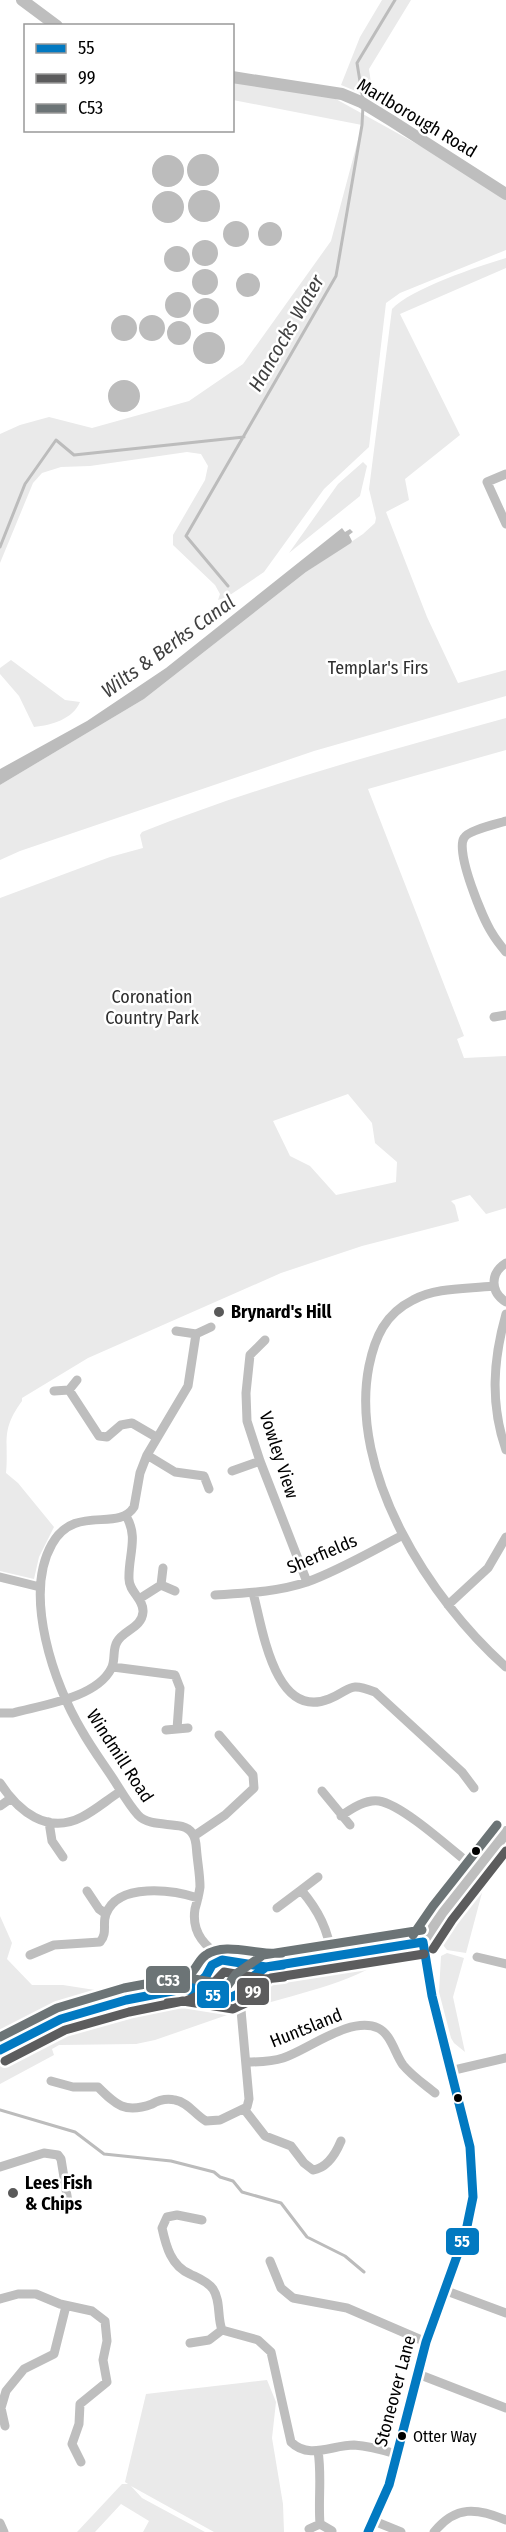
<svg xmlns="http://www.w3.org/2000/svg" width="506" height="2532" font-family="'Fira Sans Condensed',sans-serif">
  <style>
    .green { fill: #eaeaea; fill-rule: evenodd }
    .water { fill: #bcbcbc }
    .lines { fill: none; stroke-linecap: round; stroke-linejoin: round }
    .stream { stroke: #bcbcbc; stroke-width: 3 }
    .minor { stroke: #bebebe; stroke-width: 9 }
    .tertiary { stroke: #bebebe; stroke-width: 12 }
    .bus-1-casing { stroke: #fff; stroke-width: 14 }
    .bus-2-casing { stroke: #fff; stroke-width: 14 }
    .bus-3-casing { stroke: #fff; stroke-width: 14 }
    .bus-1 { stroke: #0279c1; stroke-width: 9 }
    .bus-2 { stroke: #5c5c5d; stroke-width: 9 }
    .bus-3 { stroke: #6c7476; stroke-width: 9 }
    .poi-dot { fill: #595959; stroke: #fff; stroke-width: 2 }
    .bus-dot { fill: #000; stroke: #fff; stroke-width: 2 }
    .labels { text-anchor: middle; stroke-width: 5; stroke-linejoin: round; paint-order: stroke }
    .bus-label { font-size: 16px; fill: #000; stroke: #fff; text-anchor: start }
    .street-label { font-size: 18px; fill: #000; stroke: #fff }
    .park-label { font-size: 18px; fill: #2f2f2f; stroke: #fff }
    .poi-label { font-size: 18px; font-weight: bold; fill: #000; stroke: #fff; text-anchor: start }
    .water-label { font-size: 20px; font-style: italic; fill: #404040; stroke: #fff }
    .line-badge { stroke: #fff; stroke-width: 2 }
    .badge-label { font-size: 16px; text-anchor: middle; font-weight: bold; fill: #fff }
  </style>
  <rect width="100%" height="100%" fill="#fff"/>
  <path class="green" d="M382,0H411L369,69L372,90L368,96L341,85L360,37Z
    M233,80L334,98L471,174L506,199V250L400,293L386,303L369,447L324,489L264,572L227,597L218,600L220,594L215,585L173,545V535L205,480L208,466L201,454L187,452L90,466L61,467L42,473L33,483L0,563V434L20,425L49,417L92,428L189,401L243,364L331,241L362,125L233,100Z
    M506,258V268L400,314L460,435L405,479L409,500L386,512L427,617L458,683L506,670V696L314,751L20,851L0,860V785L144,699L306,572L363,534L375,523L376,518L369,489L392,309C410,289 479,266 506,258Z
    M363,462L367,466L360,496L289,553L338,484Z
    M11,660L65,700L80,702C73,719 52,725 34,727L19,696L0,674V668Z
    M506,718V750L368,789L464,1036L457,1039L464,1058L506,1056V1208L486,1214L470,1195L451,1201L455,1205L459,1221L362,1246L281,1273L88,1358L22,1398V1401C0,1431 9,1441 6,1473L18,1483L54,1527L39,1557L34,1579L0,1571V898L110,857L143,848L140,835L142,832C260,785 384,752 506,718ZM348,1094L372,1123L375,1143L397,1162L396,1182L336,1195L310,1166L290,1156L273,1121Z
    M485,1872L487,1874L466,1953L447,1950L443,1945L452,1920Z
    M0,1916L12,1943L7,1959L32,1985H63L95,1990L89,2000L22,2029L0,2044Z
    M396,1951C361,1981 300,1993 257,2006L252,2005L248,1999L251,1990L259,1980L258,1977L266,1973Z
    M447,1953L464,1958L453,1997L465,2052L454,2043L451,2038L439,1992L441,1956Z
    M213 1979a12 12 0 1 1 24 0a12 12 0 1 1-24 0Z
    M191,1996C204,1996 228,1998 230,2014L155,2040L136,2044L59,2045L52,2049L54,2055L0,2084V2061C58,2025 124,2006 191,1996Z
    M267,2380L276,2402L272,2438L283,2504L284,2532H214L131,2486L142,2498L205,2532H143L149,2521L121,2504L95,2532H77L122,2484H128L125,2482L146,2394Z"/>
  <path class="water" d="M187 170a16 16 0 1 1 32 0a16 16 0 1 1-32 0Z
    M152 171a16 16 0 1 1 32 0a16 16 0 1 1-32 0Z
    M188 206a16 16 0 1 1 32 0a16 16 0 1 1-32 0Z
    M152 207a16 16 0 1 1 32 0a16 16 0 1 1-32 0Z
    M223 234a13 13 0 1 1 26 0a13 13 0 1 1-26 0Z
    M258 234a12 12 0 1 1 24 0a12 12 0 1 1-24 0Z
    M192 253a13 13 0 1 1 26 0a13 13 0 1 1-26 0Z
    M164 259a13 13 0 1 1 26 0a13 13 0 1 1-26 0Z
    M192 282a13 13 0 1 1 26 0a13 13 0 1 1-26 0Z
    M236 285a12 12 0 1 1 24 0a12 12 0 1 1-24 0Z
    M165 305a13 13 0 1 1 26 0a13 13 0 1 1-26 0Z
    M193 311a13 13 0 1 1 26 0a13 13 0 1 1-26 0Z
    M139 328a13 13 0 1 1 26 0a13 13 0 1 1-26 0Z
    M111 328a13 13 0 1 1 26 0a13 13 0 1 1-26 0Z
    M167 333a12 12 0 1 1 24 0a12 12 0 1 1-24 0Z
    M193 348a16 16 0 1 1 32 0a16 16 0 1 1-32 0Z
    M108 396a16 16 0 1 1 32 0a16 16 0 1 1-32 0Z
    M342,528L345,532L350,529L353,532L349,535L352,541L351,543L306,572L144,699L0,785V769L87,721L166,668Z"/>
  <g class="lines">
    <path class="stream" d="M363,100L357,63L395,0
      M0,547L25,484L56,440L74,455L244,437
      M228,586L186,536L336,276L362,125L363,106
      M0,2110L75,2132L104,2154L171,2161L214,2172L220,2177L233,2181L242,2192L281,2203L307,2237L345,2256L364,2272"/>
    <path class="minor" d="M506,474L487,482L506,524
      M506,821C497,824 468,830 464,838C455,852 483,919 492,933C496,940 501,946 506,952
      M494,1017L506,1015
      M506,1263C490,1273 490,1292 506,1302
      M493,1286C468,1289 436,1287 413,1300C385,1314 375,1337 369,1366C348,1472 430,1600 506,1667
      M506,1314C493,1360 490,1404 506,1450
      M211,1327L196,1334L188,1386L147,1455L140,1473L134,1507C118,1533 75,1503 52,1544C23,1595 54,1685 82,1731C91,1747 102,1762 112,1777C120,1789 128,1804 138,1815C152,1830 183,1819 192,1833C197,1839 196,1848 197,1855C198,1865 200,1876 200,1887C199,1894 197,1902 195,1909C191,1934 206,1947 225,1960
      M176,1331L196,1334
      M265,1340L250,1355L246,1393L247,1421L260,1461L307,1582
      M77,1380L69,1390L99,1436L107,1437L121,1425L132,1423L156,1437
      M54,1391L69,1390
      M147,1455L175,1472L204,1476L209,1489
      M232,1471L260,1461
      M0,1577L40,1587
      M161,1585L163,1568
      M253,1593C262,1625 274,1721 329,1699C352,1690 347,1681 375,1692L462,1772L474,1788
      M215,1595C246,1593 277,1592 307,1582C340,1570 372,1551 403,1535
      M139,1599L161,1585L175,1591
      M448,1605L488,1568L506,1537
      M113,1667L175,1675L180,1688L177,1729
      M0,1713H13C42,1705 96,1698 111,1669C116,1661 112,1650 117,1642C123,1630 142,1628 143,1612C144,1599 129,1592 129,1579C128,1556 139,1537 126,1516
      M166,1730L188,1728
      M0,1783C18,1811 47,1835 82,1817C96,1810 108,1799 121,1791
      M322,1791L350,1825
      M0,1806L10,1799
      M341,1816C352,1808 366,1799 379,1801C404,1805 456,1854 477,1870
      M49,1822L52,1841L63,1857
      M194,1836L225,1815L254,1788L253,1775L219,1735
      M318,1877L301,1890C319,1911 328,1930 332,1957
      M87,1891L99,1909L106,1914
      M277,1908L301,1890
      M30,1955L54,1945L100,1942C108,1933 102,1924 106,1914C118,1882 173,1890 198,1898
      M477,1957L506,1964
      M246,2062C258,2062 271,2062 283,2058C308,2050 351,2015 378,2028C391,2034 395,2054 403,2065C412,2076 424,2084 435,2093
      M450,2071L506,2058
      M51,2081L73,2087H98C116,2105 125,2114 152,2104C159,2100 167,2098 175,2100C188,2102 195,2115 206,2121L220,2120L247,2107L249,2099L241,2010L242,1989
      M244,2109L265,2136L291,2146L304,2163L313,2170C327,2168 336,2153 341,2141
      M0,2167L44,2153L58,2155L61,2159L69,2208
      M202,2220L177,2215L167,2217L162,2228C166,2246 171,2266 190,2274C198,2278 207,2281 213,2289C221,2301 217,2317 222,2330L258,2340L271,2352L291,2442C309,2460 332,2445 354,2445C369,2446 383,2450 396,2454
      M270,2261L281,2288L293,2298L347,2308L426,2342
      M444,2290L506,2313
      M0,2299L18,2294H36L60,2304L92,2311L105,2321L107,2341L103,2360L107,2382L80,2404L79,2424L72,2444L81,2462
      M190,2343L209,2340L222,2330
      M418,2374L506,2408
      M5,2426L1,2408L6,2391L24,2369L54,2354L66,2306
      M318,2451C322,2476 318,2499 320,2524
      M374,2521L401,2532
      M0,2523L4,2532
      M309,2529L320,2524L332,2531
      M434,2532C456,2505 477,2508 506,2520"/>
    <path class="tertiary" d="M22,0L57,26
      M232,77L342,94L361,102L392,121L506,194
      M423,1942L442,1913L506,1832
      M235,1962L244,1974L242,1989L229,1998C206,1999 196,1966 221,1960C234,1957 252,1967 266,1967C278,1967 291,1963 302,1962C336,1957 369,1951 402,1944L423,1942
      M0,2050C43,2023 131,1990 182,1989C193,1989 204,1992 214,1995
      M368,2532L389,2485L426,2342L466,2231L473,2197L470,2147L432,1996L423,1942"/>
    <g class="bus-1-casing">
      <path id="bus-1" d="M166,1991L183,1989L197,1984L206,1976L212,1965L222,1960L266,1967L283,1965
        M0,2050L61,2019L126,2000L183,1989L229,1998L238,1994L244,1983L266,1967L423,1942
        M368,2532L389,2485L426,2342L466,2231L473,2197L470,2147L432,1996L423,1942"/>
    </g>
    <g class="bus-2-casing">
      <path id="bus-2" d="M433,1949L452,1920L506,1851
        M167,2003L186,2001L203,1994L224,1972L265,1979L284,1977
        M5,2061L65,2030L129,2012L183,2001L233,2009L246,2003L253,1991L271,1978L424,1954"/>
    </g>
    <g class="bus-3-casing">
      <path id="bus-3" d="M413,1935L433,1906L497,1825
        M165,1979L191,1973C197,1968 199,1959 206,1955C225,1941 258,1956 282,1953
        M0,2037L57,2008L124,1988L183,1977L228,1985L236,1974L263,1955L422,1930"/>
    </g>
    <use href="#bus-1" class="bus-1"/>
    <use href="#bus-2" class="bus-2"/>
    <use href="#bus-3" class="bus-3"/>
  </g>
  <g class="poi-dot">
    <circle cx="219" cy="1312" r="6"/>
    <circle cx="13" cy="2193" r="6"/>
  </g>
  <g class="bus-dot">
    <circle cx="476" cy="1851" r="5"/>
    <circle cx="458" cy="2098" r="5"/>
    <circle cx="402" cy="2436" r="5"/>
  </g>
  <g class="labels">
    <g class="bus-label">
      <text x="413" y="2442">Otter Way</text>
    </g>
    <g class="street-label">
      <text transform="translate(417 118) rotate(31)" y="6">Marlborough Road</text>
      <text transform="translate(279 1455) rotate(72)" y="6">Vowley View</text>
      <text transform="translate(322 1554) rotate(-23)" y="6">Sherfields</text>
      <text transform="translate(120 1756) rotate(57)" y="6">Windmill Road</text>
      <text transform="translate(306 2028) rotate(-22)" y="6">Huntsland</text>
      <text transform="translate(395 2391) rotate(-75)" y="6">Stoneover Lane</text>
    </g>
    <g class="park-label">
      <text x="378" y="674">Templar's Firs</text>
      <text x="152" y="1003">Coronation<tspan x="152" dy="21">Country Park</tspan></text>
    </g>
    <g class="poi-label">
      <text x="231" y="1318">Brynard's Hill</text>
      <text x="25" y="2189">Lees Fish<tspan x="25" dy="21">&amp; Chips</tspan></text>
    </g>
    <g class="water-label">
      <text transform="translate(286 333) rotate(-60)" y="7">Hancocks Water</text>
      <text transform="translate(168 646) rotate(-36)" y="7">Wilts &amp; Berks Canal</text>
    </g>
  </g>
  <g class="line-badge">
    <rect x="145" y="1965" width="46" height="29" rx="6" fill="#6c7476"/>
    <rect x="236" y="1977" width="34" height="29" rx="6" fill="#5c5c5d"/>
    <rect x="196" y="1980" width="34" height="29" rx="6" fill="#0279c1"/>
    <rect x="445" y="2227" width="35" height="29" rx="6" fill="#0279c1"/>
  </g>
  <g class="badge-label">
    <text x="168" y="1986">C53</text>
    <text x="253" y="1997">99</text>
    <text x="213" y="2001">55</text>
    <text x="462" y="2247">55</text>
  </g>
  <rect x="24" y="24" width="210" height="108" fill="#ffffff" stroke="#999999" stroke-width="1.5"/>
  <rect x="36" y="44" width="30" height="9" fill="#0279c1" stroke="#999999" stroke-width="1.5"/>
  <text x="78" y="54" font-size="18" fill="#000000">55</text>
  <rect x="36" y="74" width="30" height="9" fill="#5c5c5d" stroke="#999999" stroke-width="1.5"/>
  <text x="78" y="84" font-size="18" fill="#000000">99</text>
  <rect x="36" y="104" width="30" height="9" fill="#6c7476" stroke="#999999" stroke-width="1.5"/>
  <text x="78" y="114" font-size="18" fill="#000000">C53</text>
</svg>
